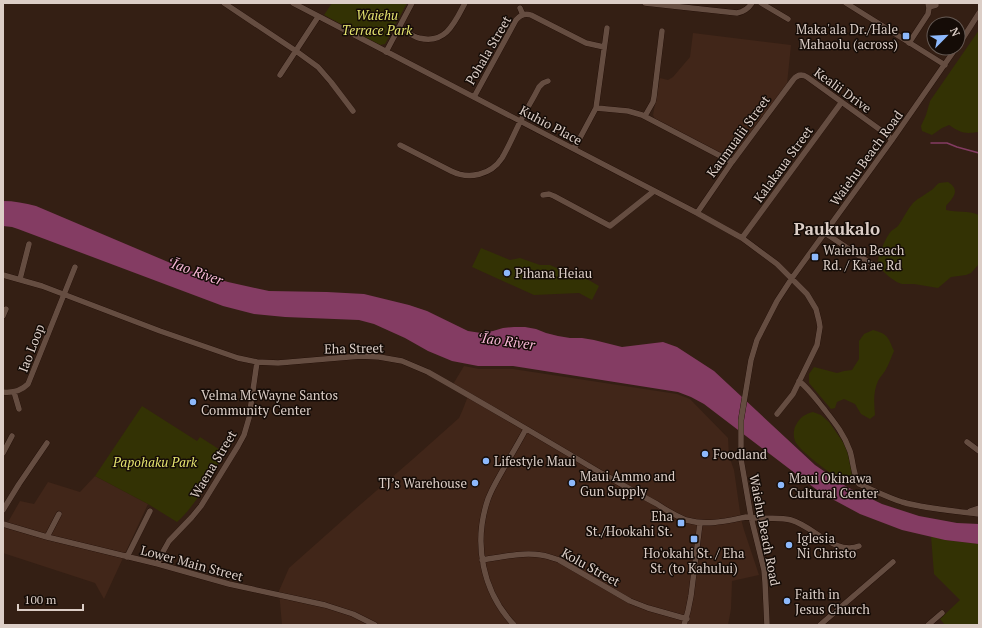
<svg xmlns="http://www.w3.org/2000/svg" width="982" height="628" font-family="'PT Serif',serif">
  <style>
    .built { fill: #412619 }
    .green { fill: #333204 }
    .water { fill: #843c63 }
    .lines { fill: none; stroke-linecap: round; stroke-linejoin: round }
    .stream { stroke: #843c63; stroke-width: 1.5 }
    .minor-casing { stroke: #1b0802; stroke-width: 6 }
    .minor { stroke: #654d41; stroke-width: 5.5 }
    .poi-dot { fill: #8db9fc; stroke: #150c07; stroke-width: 1.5 }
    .labels { text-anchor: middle; stroke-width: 3; stroke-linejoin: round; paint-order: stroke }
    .park-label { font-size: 13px; font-style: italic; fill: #e5e46f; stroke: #150c07 }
    .poi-label { font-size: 13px; fill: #dccec7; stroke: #150c07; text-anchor: start }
    .street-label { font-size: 13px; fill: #dccec7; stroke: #150c07 }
    .water-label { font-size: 14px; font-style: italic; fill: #f6b6d5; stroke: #150c07 }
    .district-label { font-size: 17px; font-weight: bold; fill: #dccec7; stroke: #150c07 }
  </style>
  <rect width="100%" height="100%" fill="#341f14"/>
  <path class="built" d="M693,33L791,45L787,84L735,155L731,157L726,156L655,119L653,115L660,78L668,80L673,77L690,57Z
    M464,366L479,369H513L677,394L690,399L728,438L729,456L734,470L741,519L744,530L759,575L732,581L731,609L728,625H282L279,591L289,568L353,511L413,459L459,418L463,409L468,396L452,386Z
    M95,476L148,504L104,599L95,583L3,553V520L8,522L20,501L34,504L48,482L80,492Z"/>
  <path class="green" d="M332,3H407L385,44L380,45L324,15Z
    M979,30V132C964,134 961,133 949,125L942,128L932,135L922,131L921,126L926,115L930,101Z
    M948,182C961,190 953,198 946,206V210C957,213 968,210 979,215V264L971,273L966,275L951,277L938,288C930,287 922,285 914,284C910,284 906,284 902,284C894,282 879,270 878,262C877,257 886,238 889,234C891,230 895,229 898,226C903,219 907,210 913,203C918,198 925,195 930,191C934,189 936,185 939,183Z
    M481,248L510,260L520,258L540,265H550L559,269L569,275L575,272L599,286L592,300L579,293L534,295L472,267Z
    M873,330C888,334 888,337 894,351C891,358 889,364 885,371C883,374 880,377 878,381C873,392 874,403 875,415L870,419L861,414L855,404L844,399L837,402L835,408L831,409L809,383V374L814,367L837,373L844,371L852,370L859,359V341L864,334Z
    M142,406L197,441L200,437L225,453C211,476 198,503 177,522L148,504L95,476Z
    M813,412L821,415L829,422L845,445L850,457L852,476L849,480C844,479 839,478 834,475C825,470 801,451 796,443C793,438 793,429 796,425C800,417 805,414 813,412Z
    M931,536L945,540L979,544V625H945L940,619L960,600L934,574Z"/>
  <path class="water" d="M3,201C14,201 25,203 36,206L187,270L228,282L269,291L327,292L364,294L409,305L427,311L468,331L481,333L493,331L503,328L514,327H525L536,329L546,333L558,336L570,338H582L594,340L622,347L663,342L677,347L714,371L815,465L847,487L882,504L919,516L957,523L979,524V544L945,540L902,530L860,514L821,493L704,404L691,397L678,392L513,366H478L452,361L428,351L405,338L374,324L359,320L285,317L254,314L223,306L18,229L12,227L3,226Z"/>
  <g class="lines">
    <path class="stream" d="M931,143H947L957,147L979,153"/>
    <g class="minor-casing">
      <path id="minor" d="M224,3L296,51L318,67L331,82L353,111
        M293,3L697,213L742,238L777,264L807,294L816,309L819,321L820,327L817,345L793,394L777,414
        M645,3L737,13C743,12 748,9 752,3
        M761,3L788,19
        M846,3L945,65
        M929,7L936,5
        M520,8L523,15
        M400,28C406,31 412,36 419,38C446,45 455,22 465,3
        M909,43L928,14L929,8L928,3
        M958,46L979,13
        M386,52L412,3
        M280,75L318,17
        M474,97L516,20C520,15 525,13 531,15L586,43L604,47
        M596,108L628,111L642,115L732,162
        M645,116L653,102L654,97L662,31
        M400,145L451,171C469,180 491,175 502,158C509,146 514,134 520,122C526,110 533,99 539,87L543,83L548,81
        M574,149L596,108L607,28
        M543,195L549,194L554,196L610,226L654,191
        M697,213L732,162L793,80C797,75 802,74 807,77L886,134L892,140
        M825,233L876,267
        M742,238L841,103
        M3,275L42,286L160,331L238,358L257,362L278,363L361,356L379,357L402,361L428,372C486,405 544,439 601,473C620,483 638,494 657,504C666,510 676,516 686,520C707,526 726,521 746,517C750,517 754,518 758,518C769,519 780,517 791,520C813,526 836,556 859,546
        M20,279L29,244
        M3,316L6,309
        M799,381C809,389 816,399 824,409C835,423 844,434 850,451C853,460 854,478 859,484C873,490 887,497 902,502C927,509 953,511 979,514
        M3,392C13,393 21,391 28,384L75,267
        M14,392L19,409
        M967,442L979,451
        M3,453L12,436
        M3,510L19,484L47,443
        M970,511L979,508
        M3,524L47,537L158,564L229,584L325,605L353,614L375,625
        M47,537L59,514
        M127,557L150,511
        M482,560C501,557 522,552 541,555C548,556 553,558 559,560L630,601L648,608L687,619
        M158,564L160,557L169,541L192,517L201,506L238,446L244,435L249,418L257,362
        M514,625C482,591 473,543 488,499C492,488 499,477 505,466C512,454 519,442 526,429
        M684,625L688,611L691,596L700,523
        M767,625L765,582L764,570L751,517L741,459V420L751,360L757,340L777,301L792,278L892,140L956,48
        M820,625L893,562
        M928,625L942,613"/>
    </g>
    <use href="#minor" class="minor"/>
  </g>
  <g class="poi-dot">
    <rect x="902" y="32" width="8" height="8" rx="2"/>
    <rect x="811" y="253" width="8" height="8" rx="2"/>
    <circle cx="507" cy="273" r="4"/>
    <circle cx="193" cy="402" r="4"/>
    <circle cx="705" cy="454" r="4"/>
    <circle cx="486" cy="461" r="4"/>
    <circle cx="475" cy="483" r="4"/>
    <circle cx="572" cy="483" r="4"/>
    <circle cx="781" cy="485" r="4"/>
    <rect x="677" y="519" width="8" height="8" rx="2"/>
    <rect x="690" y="535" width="8" height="8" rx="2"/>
    <circle cx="789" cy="545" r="4"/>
    <circle cx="787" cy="601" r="4"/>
  </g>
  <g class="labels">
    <g class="park-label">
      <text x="377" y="20">Waiehu<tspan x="377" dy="15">Terrace Park</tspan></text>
      <text x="155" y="467">Papohaku Park</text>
    </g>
    <g class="poi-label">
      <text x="898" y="34" text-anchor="end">Maka'ala Dr./Hale<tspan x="898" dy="15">Mahaolu (across)</tspan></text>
      <text x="823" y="255">Waiehu Beach<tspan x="823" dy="15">Rd. / Ka'ae Rd</tspan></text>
      <text x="515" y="278">Pihana Heiau</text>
      <text x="201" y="400">Velma McWayne Santos<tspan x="201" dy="15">Community Center</tspan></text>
      <text x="713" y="459">Foodland</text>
      <text x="494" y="466">Lifestyle Maui</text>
      <text x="580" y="481">Maui Ammo and<tspan x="580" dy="15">Gun Supply</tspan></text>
      <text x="789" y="483">Maui Okinawa<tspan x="789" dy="15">Cultural Center</tspan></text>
      <text x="467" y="488" text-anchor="end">TJ’s Warehouse</text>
      <text x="673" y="521" text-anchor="end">Eha<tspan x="673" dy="15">St./Hookahi St.</tspan></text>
      <text x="797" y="543">Iglesia<tspan x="797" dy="15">Ni Christo</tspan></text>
      <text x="694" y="558" text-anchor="middle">Ho'okahi St. / Eha<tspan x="694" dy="15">St. (to Kahului)</tspan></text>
      <text x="795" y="599">Faith in<tspan x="795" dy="15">Jesus Church</tspan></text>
    </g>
    <g class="street-label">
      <text transform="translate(488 50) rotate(-60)" y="5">Pohala Street</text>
      <text transform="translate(843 90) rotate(36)" y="5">Kealii Drive</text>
      <text transform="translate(551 125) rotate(28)" y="5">Kuhio Place</text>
      <text transform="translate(738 136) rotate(-54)" y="5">Kaumualii Street</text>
      <text transform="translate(866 158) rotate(-54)" y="5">Waiehu Beach Road</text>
      <text transform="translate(783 164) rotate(-54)" y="5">Kalakaua Street</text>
      <text transform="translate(31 348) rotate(-69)" y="5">Iao Loop</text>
      <text transform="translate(354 348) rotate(-1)" y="5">Eha Street</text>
      <text transform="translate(213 464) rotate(-59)" y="5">Waena Street</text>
      <text transform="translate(765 530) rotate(79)" y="5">Waiehu Beach Road</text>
      <text transform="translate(192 563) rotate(15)" y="5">Lower Main Street</text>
      <text transform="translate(591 567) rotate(29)" y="5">Kolu Street</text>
    </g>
    <g class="water-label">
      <text transform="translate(195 271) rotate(20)" y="5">ʻĪao River</text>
      <text transform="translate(506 341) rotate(8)" y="5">ʻĪao River</text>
    </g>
    <g class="district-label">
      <text x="837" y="235">Paukukalo</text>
    </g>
  </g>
  <rect width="982" height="628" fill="none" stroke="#dccec7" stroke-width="8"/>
  <g transform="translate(946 36) rotate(66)"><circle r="19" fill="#150c07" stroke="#655a54"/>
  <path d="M0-3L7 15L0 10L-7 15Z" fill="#8db9fc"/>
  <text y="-6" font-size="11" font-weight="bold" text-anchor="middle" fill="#dccec7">N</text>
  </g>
  <path d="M18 604v6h65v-6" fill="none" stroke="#dccec7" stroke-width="2"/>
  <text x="24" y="604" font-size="12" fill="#dccec7" stroke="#150c07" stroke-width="3" paint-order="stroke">100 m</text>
</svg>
